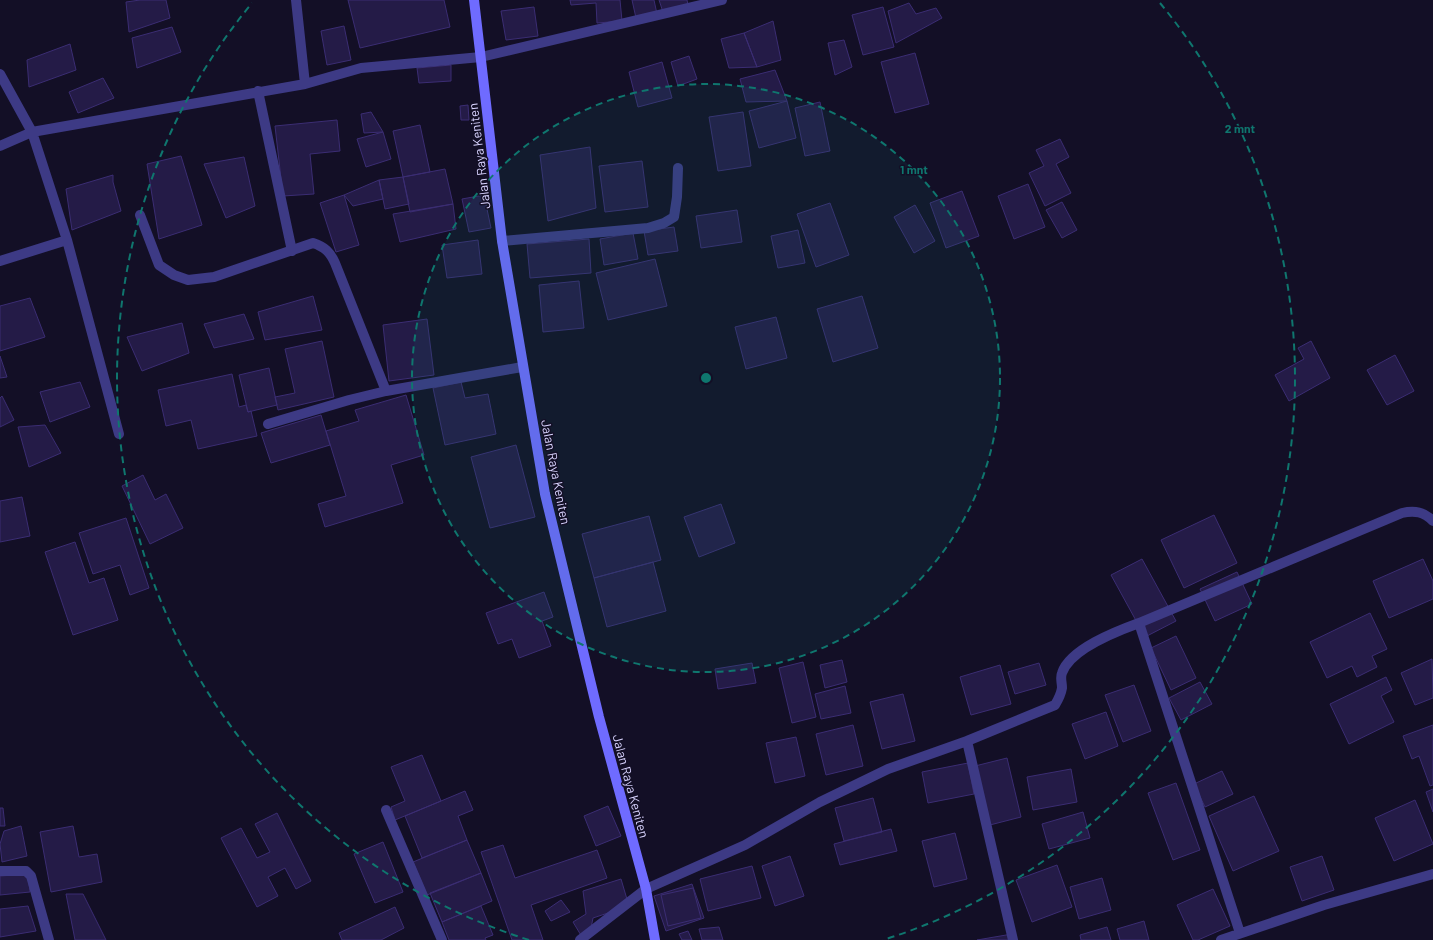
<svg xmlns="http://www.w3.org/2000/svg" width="1433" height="940" font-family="Barlow,sans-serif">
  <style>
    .building { fill: #241b47; stroke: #3b2d73 }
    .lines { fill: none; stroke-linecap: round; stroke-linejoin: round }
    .street { stroke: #3d3a85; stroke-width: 10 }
    .secondary { stroke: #6f6bff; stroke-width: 10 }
    .ring { fill: none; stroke: #0f766e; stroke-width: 2; stroke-dasharray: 7 5 }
    .labels { text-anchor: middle; stroke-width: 3; stroke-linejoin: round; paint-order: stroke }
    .street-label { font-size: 13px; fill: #d9d4ff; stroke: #130f26 }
    .centre { fill: #0f766e; stroke: #130f26; stroke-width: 2 }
    .ring-label { font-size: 12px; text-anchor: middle; font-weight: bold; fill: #0f766e; stroke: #130f26; stroke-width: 3; stroke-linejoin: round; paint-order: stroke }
  </style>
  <rect width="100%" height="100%" fill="#130f26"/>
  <path class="building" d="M140,0H166L170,18L129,32L126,2Z
    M348,0H444L450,27L360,48Z
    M570,0H620L622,21L597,23L596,3L571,5Z
    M632,0H654L657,14L636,18Z
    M659,0H687L688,5L663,12Z
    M909,3L916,14L936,8L942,18L896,43L888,11Z
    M534,7L538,36L506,40L501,11Z
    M883,7L894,47L863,55L852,15Z
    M773,21L781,60L757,67L744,33Z
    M344,26L351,60L327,65L321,31Z
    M172,27L181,52L137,68L132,38Z
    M744,33L757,67L729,68L721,39Z
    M844,40L852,67L835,75L828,43Z
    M70,44L76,70L29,87L27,60Z
    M915,53L929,104L895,113L881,62Z
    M689,56L697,79L678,86L671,62Z
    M662,62L672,98L638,107L629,72Z
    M451,65V81L419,83L417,68Z
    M775,70L787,101L746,102L740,79Z
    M103,78L114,98L78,113L69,92Z
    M787,101L796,138L759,148L749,111Z
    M820,102L830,151L805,156L795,108Z
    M468,105L469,120H461L460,106Z
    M371,112L383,132L364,133L361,114Z
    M743,112L751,166L718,171L709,117Z
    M337,120L340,151L310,154L314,194L283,196L275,126Z
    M420,125L430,172L403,177L393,131Z
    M383,132L391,159L366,167L357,139Z
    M1060,139L1069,157L1056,164L1071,193L1045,206L1029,173L1044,166L1036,150Z
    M590,147L596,208L548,221L540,155Z
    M181,156L202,225L159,239L147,164Z
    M244,157L255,206L226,218L204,164Z
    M642,161L648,207L605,212L599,166Z
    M445,169L453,204L410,212L403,177Z
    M113,175V182L121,211L72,230L66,189Z
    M403,177L409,204L385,209L379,180Z
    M379,180L383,199L353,206L344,195Z
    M1028,184L1045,227L1014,239L998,196Z
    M962,191L979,236L946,248L930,203Z
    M344,195L359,245L336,252L320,203Z
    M484,195L491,228L469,232L462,199Z
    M1062,202L1077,230L1062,238L1046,210Z
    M830,203L849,255L816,267L797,214Z
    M453,204L456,229L400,242L393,214Z
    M915,205L935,241L914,253L894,217Z
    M737,210L742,242L701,248L696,216Z
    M674,227L678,251L648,255L644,231Z
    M798,230L805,263L778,268L771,236Z
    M633,233L638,259L604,265L600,239Z
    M589,239L591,273L530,278L527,244Z
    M478,240L482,274L447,278L442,245Z
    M655,259L667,306L608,320L596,273Z
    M579,281L584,328L543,332L539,285Z
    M313,296L322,330L265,340L258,312Z
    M862,296L878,348L833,362L817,309Z
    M30,298L45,337L0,351V306Z
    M244,314L254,339L214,348L204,324Z
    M776,317L787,358L746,369L735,327Z
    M427,319L434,375L389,381L383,325Z
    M182,323L189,353L142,371L127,337Z
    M322,341L334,397L278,410L275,397L295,393L285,349Z
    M1311,341L1330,378L1289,401L1275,375L1304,359L1298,348Z
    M1395,355L1414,391L1387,405L1367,370Z
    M0,356L7,377L0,378Z
    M269,368L277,405L248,412L239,375Z
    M232,374L239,407L246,405L248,412L251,411L257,436L198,449L191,420L166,426L158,390Z
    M80,382L90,407L50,422L40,392Z
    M461,382L465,398L488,394L496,434L445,445L433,388Z
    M406,395L424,455L391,465L403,503L325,527L318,504L346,496L326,431L359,421L355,410Z
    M2,396L14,420L0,427V398Z
    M321,415L330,445L271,463L261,433Z
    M45,425L61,453L29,467L18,427Z
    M516,445L535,517L490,528L471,457Z
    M143,475L155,500L166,494L183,528L150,544L122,486Z
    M22,497L30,536L0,542V501Z
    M721,504L735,543L699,557L684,517Z
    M1214,515L1237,563L1184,588L1161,540Z
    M649,516L661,560L594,578L582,534Z
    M126,518L149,588L130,595L120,565L93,574L79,533Z
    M75,542L89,583L104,578L118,620L73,635L45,552Z
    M1142,559L1176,621L1145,637L1111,575Z
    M1423,559L1433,581V599L1389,618L1373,581Z
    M653,562L666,611L607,627L594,578Z
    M1237,572L1252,604L1215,621L1200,589Z
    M544,592L553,617L542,621L551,646L519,658L512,639L498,644L486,613Z
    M1370,613L1387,649L1372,656L1377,667L1357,677L1352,666L1327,678L1310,642Z
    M1176,636L1196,678L1171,690L1151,648Z
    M1432,659L1433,698L1415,705L1401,673Z
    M842,660L847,682L825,688L820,665Z
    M803,662L816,717L792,723L779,668Z
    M752,663L756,683L718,689L715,669Z
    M1039,663L1046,685L1015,694L1008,672Z
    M1000,665L1011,704L971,715L960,677Z
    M1386,677L1392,690L1381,696L1394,722L1349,744L1330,704Z
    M1200,682L1212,704L1181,720L1169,698Z
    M1134,685L1151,731L1123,742L1105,695Z
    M845,686L851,713L821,719L815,694Z
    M903,694L915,741L882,749L870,702Z
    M1106,712L1118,746L1085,759L1072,724Z
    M853,725L863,766L826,775L816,734Z
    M1433,725V785L1430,786L1419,756L1412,759L1403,736Z
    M796,737L805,776L775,783L766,743Z
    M422,755L441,801L395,820L391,807L405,801L391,767Z
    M1007,758L1021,817L986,826L971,767Z
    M968,763L974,794L928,803L922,772Z
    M1071,769L1077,802L1033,810L1027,777Z
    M1222,771L1233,794L1205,807L1194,784Z
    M1176,783L1200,850L1173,860L1148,793Z
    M1433,789V812L1426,792Z
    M465,791L473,810L458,816L467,840L422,858L405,816Z
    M1254,796L1279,851L1233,871L1209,816Z
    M873,798L882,832L844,841L835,808Z
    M1415,800L1433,844L1394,861L1375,818Z
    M608,806L621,836L596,846L584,816Z
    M0,808H3L5,826H0Z
    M1083,812L1090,838L1049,849L1042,824Z
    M277,813L311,881L296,889L285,868L268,877L278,896L257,907L221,838L241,828L257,858L270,852L255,824Z
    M21,826L27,856L2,862L0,844L4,831Z
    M73,826L79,857L97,854L102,882L51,892L40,832Z
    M891,829L897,851L840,865L834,844Z
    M955,833L967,879L934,887L922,841Z
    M467,840L481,873L427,895L413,862Z
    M383,842L403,892L375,903L354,854Z
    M503,845L515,878L597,850L607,878L531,905L543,940H512L481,852Z
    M790,856L804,896L775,906L762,866Z
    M1322,856L1334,890L1302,901L1290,867Z
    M1057,865L1072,907L1032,922L1016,880Z
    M752,866L761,898L708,911L700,879Z
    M481,873L492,901L442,922L430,893Z
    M28,874L30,892L0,895V876Z
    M1102,878L1111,910L1079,919L1070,887Z
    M621,879L629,906L593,918L590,933L582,937L573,922L586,914L583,891Z
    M692,884L704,918L666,931L654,896Z
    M693,888L701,918L668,926L661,895Z
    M1213,889L1230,926L1198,940H1193L1177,905Z
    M66,894H83L106,940H75Z
    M561,900L570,912L551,921L545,911Z
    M28,906L36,931L0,937V909Z
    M481,906L493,935L485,938L486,940H449L442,922Z
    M395,907L404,928L381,940H342L339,933Z
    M1144,921L1149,940H1120L1117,929Z
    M719,927L723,940H702L699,929Z
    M1107,927L1111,940H1081L1080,935Z
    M688,931L692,940H682L679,934Z
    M1012,934L1014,940H977Z"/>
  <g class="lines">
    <path class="street" d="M296,0L305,84
      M0,74L32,132L305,84L361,68L481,57L722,0
      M258,91L292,251
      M0,146L32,132L67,240L119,434
      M140,215L159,265L174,275L188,280L214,277L313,243C325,247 330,252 335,263L386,391
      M502,241L648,228L664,223L674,217L677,197L678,168
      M0,261L67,240
      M268,424L349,400L386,391L522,367
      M1139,623L1402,513C1415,510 1424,512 1433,521
      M967,741L1013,940
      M386,810L442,940
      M0,871H26L31,876L49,940
      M580,940L646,889L745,845L820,802L888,769L967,741L1055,705C1058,700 1061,694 1062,688C1062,682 1060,678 1062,673C1070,649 1117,631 1139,623L1240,933
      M1221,940L1324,905L1433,874"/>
    <path class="secondary" d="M474,0L502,241L545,494L599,717L646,889L655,940"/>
  </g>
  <circle cx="706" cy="378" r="294" fill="#0f766e" fill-opacity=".12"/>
  <g class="ring">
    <circle cx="706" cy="378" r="294"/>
    <path d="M529 940A589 589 0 0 1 252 3M1160 3A589 589 0 0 1 883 940"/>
  </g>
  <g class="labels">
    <g class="street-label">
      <text transform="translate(479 156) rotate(-97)" y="5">Jalan Raya Keniten</text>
      <text transform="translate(556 472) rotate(79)" y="5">Jalan Raya Keniten</text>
      <text transform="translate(631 786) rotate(75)" y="5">Jalan Raya Keniten</text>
    </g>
  </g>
  <circle cx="706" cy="378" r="6" class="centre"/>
  <g class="ring-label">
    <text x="1240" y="133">2 mnt</text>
    <text x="914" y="174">1 mnt</text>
  </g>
</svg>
